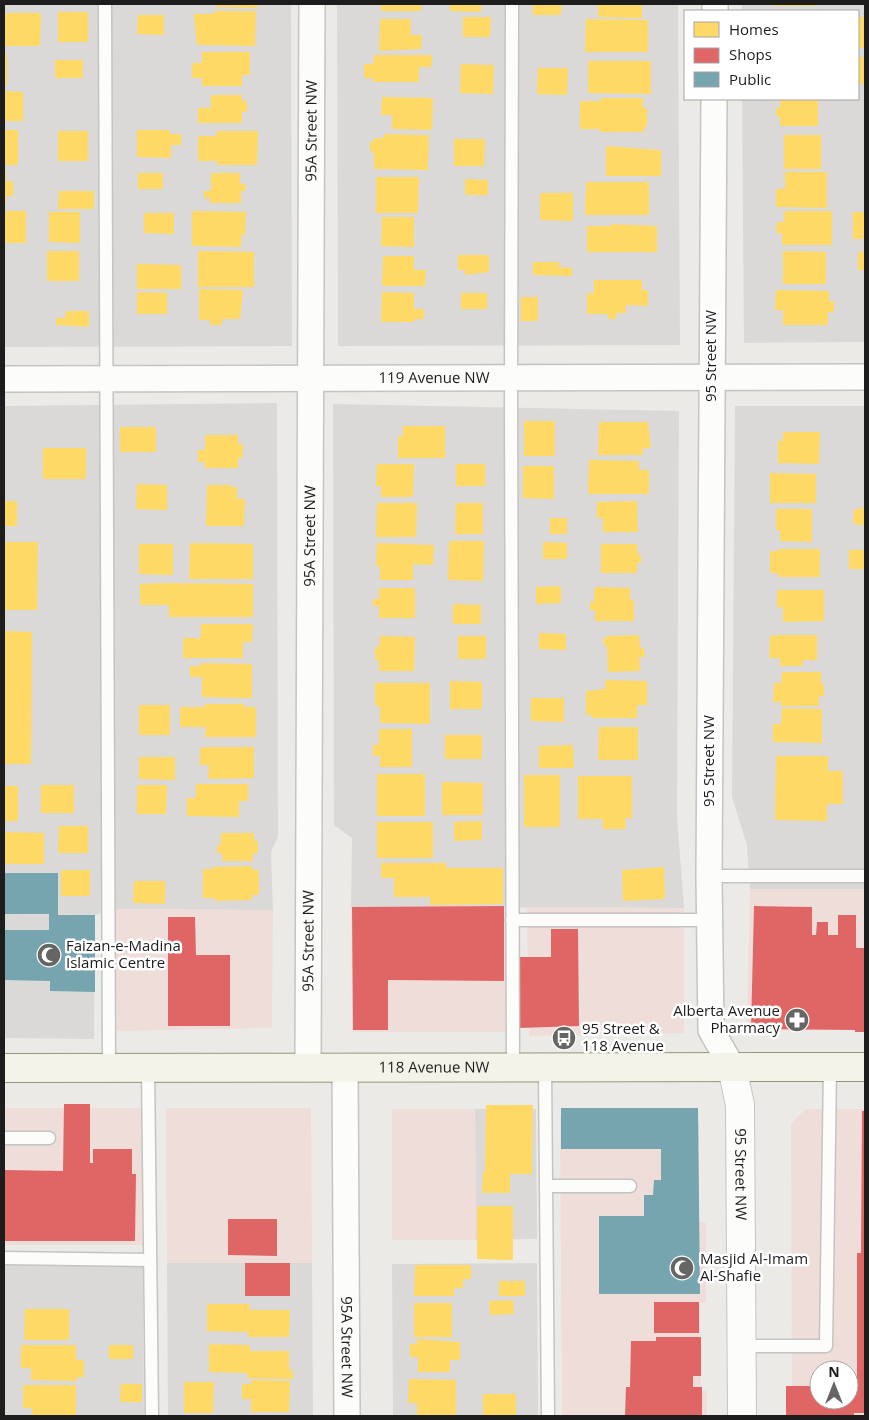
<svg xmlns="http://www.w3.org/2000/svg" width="869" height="1420" font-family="'Open Sans',sans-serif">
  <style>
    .residential { fill: #dbd9d7 }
    .commercial { fill: #efddda; fill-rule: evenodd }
    .religious { fill: #dad9d7 }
    .homes { fill: #ffd966 }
    .shops { fill: #e06666 }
    .public { fill: #76a5af }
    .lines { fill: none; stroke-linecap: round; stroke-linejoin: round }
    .service-casing { stroke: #c4c4c2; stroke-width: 15 }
    .minor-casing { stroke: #c4c4c2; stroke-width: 28 }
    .tertiary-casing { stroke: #c4c4c2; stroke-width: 30 }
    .secondary-casing { stroke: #95967d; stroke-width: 30 }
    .service { stroke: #fcfcfb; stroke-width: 12 }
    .minor { stroke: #fcfcfb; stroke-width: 25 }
    .tertiary { stroke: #fcfcfb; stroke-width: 28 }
    .secondary { stroke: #f3f3e9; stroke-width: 28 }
    .labels { text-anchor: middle; stroke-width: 5; stroke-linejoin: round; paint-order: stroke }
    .street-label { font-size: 15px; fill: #1d1d1d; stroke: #fff }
    .poi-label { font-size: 15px; fill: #1d1d1d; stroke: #fff; text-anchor: start }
  </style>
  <rect width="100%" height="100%" fill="#eceae6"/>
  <path class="residential" d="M4,4H291L292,346L4,347Z
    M337,4H678L680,345L338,346Z
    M742,4H865V342L744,343L742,99H858V11H742Z
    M277,403L278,837L271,852L273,910L115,909L95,915L4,914V406Z
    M333,404L679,411L677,817L684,908L351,907L352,838L334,825Z
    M735,406H865V889H750L747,845L732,797Z
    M475,1109H536L537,1239L476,1240Z
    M167,1263H312L313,1416H168Z
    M537,1263L538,1416H393L392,1264Z
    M4,1304H143L144,1416H4Z"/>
  <path class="commercial" d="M750,889H865V1030L747,1031Z
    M511,906L515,1032H352L351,907Z
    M527,907L684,908V1033L529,1036Z
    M115,909L273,910L272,1028L117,1031Z
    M4,1108H142L143,1245H4Z
    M166,1108H311L312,1263H167Z
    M392,1109H475L476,1240H392Z
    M805,1109H865V1416H792L791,1124ZM819,1370H849V1400H819Z
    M690,1115L699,1124V1222L706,1223V1302L700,1303L701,1391H707V1416H562L560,1116Z"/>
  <path class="religious" d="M4,914L95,915L94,1039L4,1038Z
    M143,1264V1304H4V1265Z"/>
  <path class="homes" d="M216,4H257V8L216,7Z
    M381,4H421V11H381Z
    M450,4H481V12L450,11Z
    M533,4H561V15H533Z
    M598,4H642V18L598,17Z
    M773,4H816V6H773Z
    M214,11H256L255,46L197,45L194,14H214Z
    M58,12H88V42H58Z
    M4,13H41L40,46H4Z
    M138,15H164V35L137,34Z
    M463,17H491L490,37H463Z
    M858,17H865V48H858Z
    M380,19H411V35H422L421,49L379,51Z
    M586,19L648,20V52H585Z
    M202,52H250V75H242V86H202V78H192V63H202Z
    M4,54H7V85H4Z
    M374,55H432V67H419V82H373V78H364V64H373Z
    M858,57H865V84H858Z
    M55,60H83V78H55Z
    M588,61H651V94L588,93Z
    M461,64L494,65L493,94L460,93Z
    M538,68H568L567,95L537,94Z
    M4,91L23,92V121H4Z
    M211,95H242V101H247V112H242V123H198V108H211Z
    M382,97L433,98L432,130L392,129V115H381Z
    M601,98H643V108H647V127H644V132H600V129H580V101H601Z
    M780,99H818V126H780V117L776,116V108H780Z
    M4,130H18V165H4Z
    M137,130H170V134H181V145H171V158L137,157Z
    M58,131H88V161H58Z
    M217,131H258L257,165H217V161H198V136H217Z
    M384,134L429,135L428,170L374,169V153L370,151V143L376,138H384Z
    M784,135H821V169H784Z
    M454,139H485L484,166H454Z
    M606,146L661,150V176H606Z
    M4,171H6V181H13V196H6V203H4Z
    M785,172H827V208L776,207V189H785Z
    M138,173H163V189H138Z
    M211,173H240V184H246L245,191H241V203H210V198H204V191H211Z
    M376,177H419L418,213H376Z
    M465,179L488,180V195H465Z
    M586,182H649V215H585Z
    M59,191H94V209H58Z
    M540,193H573V221L540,220Z
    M4,211H26V243H4Z
    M192,211L246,212L245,235H241V247L192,246Z
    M784,211H832V245H782V233H776L777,222H784Z
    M49,212H80V243L49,242Z
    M853,212H865V239H853Z
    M144,213H174V234L144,233Z
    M382,217H414V247L381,246Z
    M611,224L657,226V252H587V226H611Z
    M47,251H79V281H47Z
    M198,251L254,252V287H198Z
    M783,251L826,252V284H783Z
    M858,252H865V270H858Z
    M458,255H489V272L465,275V270H458Z
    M383,256H414V270H426L425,286H382Z
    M533,262H559V267L572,268V276L533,275Z
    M137,264L181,265V289H137Z
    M594,280H642V290H648V306L626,305V313H616V319H608V314H587V293H594Z
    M199,289L243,290L240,319H222V325H210V320H199Z
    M776,290L829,291V301H834V312H828V325H783V310H775Z
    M137,292L167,293V314H137Z
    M382,292L414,293V309H424V319H414V322H381Z
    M461,293H487V309H461Z
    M521,297H538V321H521Z
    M66,311H89V327L56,325V318H65Z
    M524,421H555V456H524Z
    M599,422H648L651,448H643V455H598Z
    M403,426H445V458H398V436H403Z
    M120,427H156V452H120Z
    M783,432H820L819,464L778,463V441H783Z
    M205,435H238V444H243V458H238V468H205V462H198V450H205Z
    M43,448H86V479H43Z
    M589,460L639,461V470H649V494H588Z
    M377,464H414L413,497H381V486H376Z
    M456,464H485V486H456Z
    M523,466H554V499L523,498Z
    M770,473L816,474V503H770Z
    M137,484L167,485V510L136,509Z
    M207,485H231V487H237V499H245L244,526H206Z
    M4,501H17V526H4Z
    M637,501L638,532H603V518H597V502Z
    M377,503H417L416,537H376Z
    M456,503H483V534H455Z
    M860,508H865V526L853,523L854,510Z
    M776,509H812V542L780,541V530H776Z
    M550,518H567V534H550Z
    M449,541H484L483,581L448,580Z
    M4,542H38L37,610H4Z
    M543,542L567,543V559H543Z
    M190,543L253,544V579H189Z
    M377,543L434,545L433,565L413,564V580H380V566H376Z
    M139,544H173V575L139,574Z
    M601,544H637V554H641V563H637V573H601Z
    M779,549H820V577H778V573H770V551H779Z
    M849,550H865V569H849Z
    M169,583L253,584V617H169V605H140V584Z
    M561,586V603L536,604V587Z
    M595,587L630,588V600H634V621H595V610H590V601L594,602Z
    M379,588H415V618H379V606H373V599H379Z
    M777,590H824V621L783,622V607H777Z
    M453,604L481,605V624H453Z
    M201,624H253L252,642H243V658H183V638H201Z
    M4,631L32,632L31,764H4Z
    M539,633L566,634V650L539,649Z
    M639,635L640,648H644L645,657H639L640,671L608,672L607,646H604L603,638H607V636Z
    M780,635H817V660H803V666H780V658H769L770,636Z
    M380,636L415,637L414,671H379V660H375V647H379Z
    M458,636H486V659H458Z
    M201,663L252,664V698L202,697V677H190V666H201Z
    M782,672H821V684H824V696H819V706H781V702H773L774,683H781Z
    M605,680L647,681V705H637V718H592V715H586V691L605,689Z
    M450,681L482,682V709H450Z
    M375,683H430V724L380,723V706H375Z
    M531,698H564V722L531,721Z
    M205,704H244V707H256V737H205L206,727H180V707H205Z
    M139,705H170V735H139Z
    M782,708L822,709V743L773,742V724H781Z
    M599,727H638V760H598Z
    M379,729H412V767H380V756H373V745H379Z
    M445,735H482V759H445Z
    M573,745L574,768H539V746Z
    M208,747H254V778L208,779L209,765H200V748Z
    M776,756H828V771H843V804H827V821L775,820Z
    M139,757H175V780L139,779Z
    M377,774H425V816H377Z
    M524,775H560V827H524Z
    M578,776H632V818H625L626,829H603V819H578Z
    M442,782L483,783V815H442Z
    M196,784H248V801H239V817L187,816V798H196Z
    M41,785H74V813H41Z
    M137,785H167L166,814H137Z
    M4,786H18V821H4Z
    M482,821V840L454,841V822Z
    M377,822H433V858H377Z
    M59,826H88V853H58Z
    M4,832L44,833V864H4Z
    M221,833H254V841H258V853H253V861H222V853H217V845H221Z
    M381,863H446V868H503V904L430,905V897H394V878H381Z
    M252,866V870H259V895H252V900L215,901V898H203V869H213V867Z
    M664,867L665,899L623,901L622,870Z
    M61,870H90V896H61Z
    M134,881H165V904L133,903Z
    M486,1105H533L532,1174H510V1193H482L483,1172H485Z
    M477,1206H513V1260L477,1259Z
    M415,1265H471V1279H463V1288H454V1296H414Z
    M499,1281H525V1296H499Z
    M513,1300L514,1314L490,1315L489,1301Z
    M414,1303H452V1337H414Z
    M207,1304H250L249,1310H290L289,1337H248V1332L207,1331Z
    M25,1309H69V1340H24Z
    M417,1339L460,1342V1360H450V1372H418V1357H410V1344H417Z
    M209,1344L250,1345V1351H289V1370H293V1379L247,1378V1373L209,1372Z
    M21,1345H76V1360H84V1377H77V1381L31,1380V1368H21Z
    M109,1345H133V1359H109Z
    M409,1379L456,1380V1416H417V1403H408Z
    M251,1380L290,1381L289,1412H251V1399H242V1384H251Z
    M184,1382H214L213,1413H184Z
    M121,1384H142V1402H120Z
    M23,1385H76V1416H32V1408H23Z
    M483,1394H516V1416H483Z"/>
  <path class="shops" d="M504,906V981L388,980V1030H353L352,907Z
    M754,906L812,907V935H816L817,922H828V935H838V915H856V948H865V1032H855V1030L751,1029Z
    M168,917H195L196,955H230V1026H168Z
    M551,929H578L579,1026L519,1028L518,957H551Z
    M64,1104H90V1163H93V1149H132V1174H136L135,1241H4V1170L63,1171Z
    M862,1111H865V1413H854V1416H786V1386H819V1400H849V1386H857V1253H861Z
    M228,1219H277V1256L228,1255Z
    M245,1263H290V1296H245Z
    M654,1302H699V1333H654Z
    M656,1337H701V1376H693V1387H702V1416H625L626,1387H630L631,1341H656Z"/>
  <path class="public" d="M5,873H58V915H95V992L50,991V981L4,980V930H49V914H4Z
    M561,1108H698L700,1294H599V1216H644V1195H653L654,1180H661V1149H561Z"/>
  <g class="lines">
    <g class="service-casing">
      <path id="service" d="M105,4L109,1068
        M512,4L511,398L513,1067
        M709,876H865
        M512,920H709
        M148,1067L152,1416
        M545,1067L548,1416
        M4,1138H49
        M546,1186H630
        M4,1258L149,1260
        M741,1346H826L830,1067"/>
    </g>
    <g class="minor-casing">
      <g id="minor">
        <path d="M715,11V4"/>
        <path d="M714,99L709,876L711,1030L732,1067"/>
        <path id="s1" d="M4,379L865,377"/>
        <path id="s2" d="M308,1067L312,4"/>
        <path id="s3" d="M345,1067L347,1416"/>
      </g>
    </g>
    <g class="tertiary-casing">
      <g id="tertiary">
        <path id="s4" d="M732,1067L740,1105L742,1416"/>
      </g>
    </g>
    <g class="secondary-casing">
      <g id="secondary">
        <path id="s5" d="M4,1068L865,1067"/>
      </g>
    </g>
    <use href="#service" class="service"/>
    <use href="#minor" class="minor"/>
    <use href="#tertiary" class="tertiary"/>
    <use href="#secondary" class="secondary"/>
  </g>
  <defs>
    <g id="mosque-disc" transform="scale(1.25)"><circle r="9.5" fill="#656563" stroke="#fff"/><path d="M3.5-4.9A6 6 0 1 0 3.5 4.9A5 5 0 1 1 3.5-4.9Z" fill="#fff"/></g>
    <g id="pharmacy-disc" transform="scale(1.25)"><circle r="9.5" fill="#656563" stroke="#fff"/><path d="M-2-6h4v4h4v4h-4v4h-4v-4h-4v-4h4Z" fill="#fff"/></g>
    <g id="bus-disc" transform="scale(1.25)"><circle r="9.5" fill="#656563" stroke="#fff"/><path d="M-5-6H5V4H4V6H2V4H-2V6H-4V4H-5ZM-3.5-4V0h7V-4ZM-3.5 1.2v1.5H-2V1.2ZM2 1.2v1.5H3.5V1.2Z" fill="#fff"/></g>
  </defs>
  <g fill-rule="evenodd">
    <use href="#mosque-disc" x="49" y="955"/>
    <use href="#pharmacy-disc" x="797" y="1020"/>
    <use href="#bus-disc" x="564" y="1038"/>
    <use href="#mosque-disc" x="682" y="1268"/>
  </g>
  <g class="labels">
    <g class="street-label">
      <text dy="5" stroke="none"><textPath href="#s2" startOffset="936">95A Street NW</textPath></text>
      <text transform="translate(711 356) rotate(-90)" y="5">95 Street NW</text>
      <text dy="5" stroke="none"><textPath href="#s1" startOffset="430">119 Avenue NW</textPath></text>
      <text dy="5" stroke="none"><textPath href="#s2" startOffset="531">95A Street NW</textPath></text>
      <text transform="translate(709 761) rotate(-90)" y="5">95 Street NW</text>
      <text dy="5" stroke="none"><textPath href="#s2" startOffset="126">95A Street NW</textPath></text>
      <text dy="5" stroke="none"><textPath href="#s5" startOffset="430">118 Avenue NW</textPath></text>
      <text dy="5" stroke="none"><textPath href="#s4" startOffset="108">95 Street NW</textPath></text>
      <text dy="5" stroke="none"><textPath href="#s3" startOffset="280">95A Street NW</textPath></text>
    </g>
    <g class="poi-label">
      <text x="66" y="951">Faizan-e-Madina<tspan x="66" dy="17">Islamic Centre</tspan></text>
      <text x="780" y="1016" text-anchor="end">Alberta Avenue<tspan x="780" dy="17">Pharmacy</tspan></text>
      <text x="582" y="1034">95 Street &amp;<tspan x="582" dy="17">118 Avenue</tspan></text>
      <text x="700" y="1264">Masjid Al-Imam<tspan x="700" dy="17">Al-Shafie</tspan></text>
    </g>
  </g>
  <rect width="869" height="1420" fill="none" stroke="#1d1d1d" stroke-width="10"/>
  <rect x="684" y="10" width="175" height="90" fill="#ffffff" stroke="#a5a5a5"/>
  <rect x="694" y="22" width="25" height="15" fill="#ffd966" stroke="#a5a5a5"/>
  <text x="729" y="35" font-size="15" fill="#1d1d1d">Homes</text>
  <rect x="694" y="48" width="25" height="15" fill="#e06666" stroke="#a5a5a5"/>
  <text x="729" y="60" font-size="15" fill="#1d1d1d">Shops</text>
  <rect x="694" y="72" width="25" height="15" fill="#76a5af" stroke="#a5a5a5"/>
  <text x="729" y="85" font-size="15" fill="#1d1d1d">Public</text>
  <g transform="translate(834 1385)"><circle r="24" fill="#ffffff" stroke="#a5a5a5"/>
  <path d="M0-4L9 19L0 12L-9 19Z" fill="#656563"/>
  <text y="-8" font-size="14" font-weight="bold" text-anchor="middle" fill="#1d1d1d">N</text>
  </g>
</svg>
